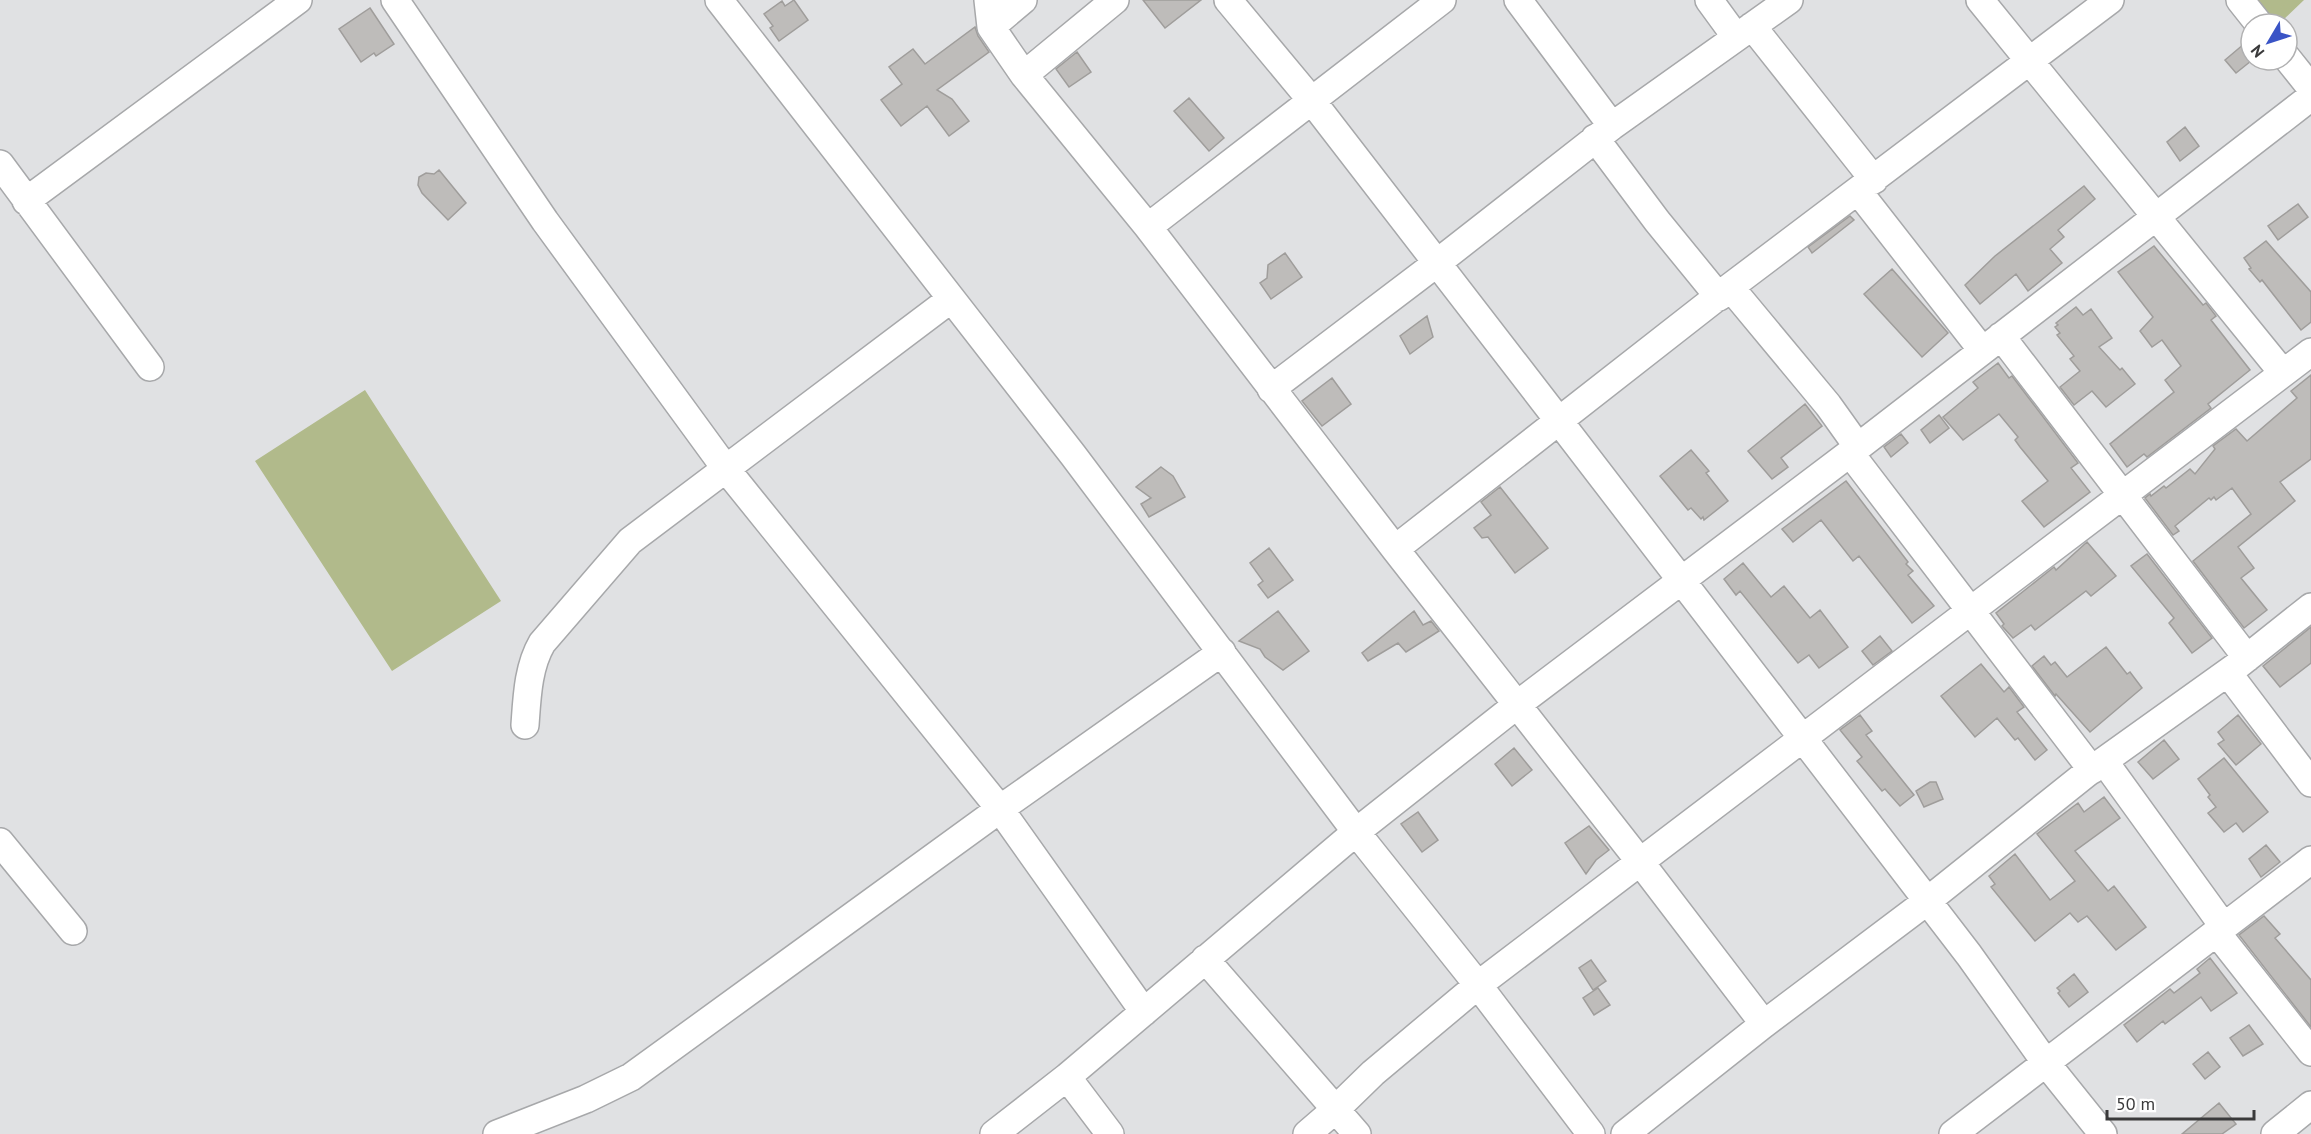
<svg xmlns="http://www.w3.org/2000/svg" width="2311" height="1134" font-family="'PT Sans',sans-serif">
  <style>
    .green { fill: #b1ba8b }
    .building { fill: #bebcba; stroke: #9f9d9b; stroke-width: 1.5 }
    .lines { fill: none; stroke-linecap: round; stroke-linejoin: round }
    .minor-casing { stroke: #a7a8aa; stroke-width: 30 }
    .minor { stroke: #fff; stroke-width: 27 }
  </style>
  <rect width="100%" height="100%" fill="#e0e1e3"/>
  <path class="green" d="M2243,0H2304L2279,24H2260Z
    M365,390L501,601L392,671L255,461Z"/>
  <path class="building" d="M794,0L808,20L779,41L770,28L773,26L764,14L782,1L785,6Z
    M1143,0H1201L1165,28Z
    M370,8L394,44L376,56L374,53L361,62L339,29Z
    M975,27L978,36L989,52L937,90L952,99L969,121L949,136L927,106L901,126L881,100L902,84L889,67L913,49L925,64Z
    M2251,38V61L2236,73L2225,60Z
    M1077,52L1091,72L1069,87L1056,69Z
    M1189,98L1224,138L1209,151L1174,111Z
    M2185,127L2199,146L2180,161L2167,142Z
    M439,170L466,203L448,220L422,193L418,185L419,177L426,173L434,174Z
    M2084,186L2095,199L2058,230L2064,237L2050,249L2062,263L2028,291L2016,274L1980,304L1965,285L1995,256Z
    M2298,204L2308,217L2278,240L2268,226Z
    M1850,216L1854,220L1812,253L1808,247Z
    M2266,241L2311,292V322L2301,330L2262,280L2260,282L2249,269L2251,268L2244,258Z
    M2154,246L2203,305L2206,303L2216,316L2211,320L2250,370L2208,404L2211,408L2147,457L2144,454L2127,467L2110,444L2174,392L2165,380L2181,366L2162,340L2152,347L2140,331L2153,317L2118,272Z
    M1285,253L1302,277L1271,299L1260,283L1267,278L1268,265Z
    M1892,269L1948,333L1922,357L1864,294Z
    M2076,307L2083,315L2091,309L2112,338L2099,347L2120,370L2122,368L2135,384L2106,407L2092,391L2074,405L2060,387L2080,371L2070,359L2074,356L2057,335L2060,333L2055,327L2058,325L2056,323Z
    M1427,316L1433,337L1410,354L1400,336Z
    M1998,363L2009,378L2012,376L2078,463L2071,468L2090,492L2044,527L2022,501L2048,481L2020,447L2015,440L2018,437L1999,414L1963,440L1943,417L1978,388L1973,382Z
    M2311,375V459L2280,482L2295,501L2238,547L2254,568L2241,578L2267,610L2244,628L2193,561L2251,514L2232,488L2216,500L2214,497L2211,500L2209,498L2175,526L2179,531L2173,535L2145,498L2150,494L2151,496L2164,486L2166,488L2190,469L2195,474L2215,449L2213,446L2236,429L2247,441L2297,398L2291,391Z
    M1332,378L1351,404L1322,426L1302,401Z
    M1805,404L1822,426L1781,458L1788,467L1772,479L1748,451Z
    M1939,415L1949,428L1930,443L1921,430Z
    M1901,434L1908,443L1891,457L1884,447Z
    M1691,450L1709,471L1706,473L1728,501L1704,520L1703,517L1701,519L1691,508L1688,510L1660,476Z
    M1161,467L1173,476L1185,497L1149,517L1141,504L1151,498L1136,487Z
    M1846,481L1908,562L1906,564L1913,571L1908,575L1934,606L1912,623L1859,556L1853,561L1821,520L1793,542L1782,529Z
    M1500,487L1548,548L1515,573L1488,537L1482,538L1474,528L1491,515L1481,502Z
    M2087,542L2116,576L2091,596L2086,591L2035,630L2031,625L2013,638L2002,626L2004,624L1996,613L2054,567L2056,570Z
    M1269,548L1293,580L1268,598L1258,585L1263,581L1250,563Z
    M2147,554L2212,638L2192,653L2169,623L2174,618L2131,566Z
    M1743,563L1771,597L1784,586L1810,618L1820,610L1848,647L1819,668L1809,655L1798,663L1740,591L1736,595L1724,579Z
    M1278,611L1309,651L1283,670L1265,657L1260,649L1239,641Z
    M1414,611L1423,625L1431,621L1439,631L1406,652L1398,643L1368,661L1362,653Z
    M2311,627V663L2280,687L2263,666Z
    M1880,636L1892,651L1873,665L1862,651Z
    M2106,647L2127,674L2130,672L2142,688L2090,732L2056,694L2055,696L2032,666L2044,656L2051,665L2055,662L2067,677Z
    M1981,664L2004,692L2009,687L2024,707L2017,712L2047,750L2035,760L2018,738L2015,740L1997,718L1975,737L1941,696Z
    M1860,715L1872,731L1866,735L1914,795L1900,806L1885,789L1882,791L1857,761L1862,757L1840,730Z
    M2238,715L2261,744L2236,765L2218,744L2224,740L2218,732Z
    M2164,740L2179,759L2153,779L2138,762Z
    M1514,748L1532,770L1512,786L1495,764Z
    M2224,758L2268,812L2243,832L2236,823L2224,832L2208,813L2216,807L2208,797L2210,795L2198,779Z
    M1930,782H1936L1943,799L1924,807L1916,791Z
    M2104,797L2120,818L2075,851L2108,891L2114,886L2146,927L2116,950L2087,916L2078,922L2070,913L2035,941L1991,887L1995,884L1989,876L2015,854L2050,900L2075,881L2037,834L2078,803L2084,812Z
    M1418,812L1438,840L1422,852L1401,824Z
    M1589,826L1609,850L1596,860L1586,874L1565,843Z
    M2266,845L2280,862L2261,877L2249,859Z
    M2264,916L2280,934L2275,938L2311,980V1027L2239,935Z
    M2210,958L2237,993L2211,1011L2201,997L2165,1024L2163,1021L2137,1042L2124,1025L2170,989L2174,993L2200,973L2197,969Z
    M1591,960L1606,981L1593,990L1579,968Z
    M2074,974L2088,992L2069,1007L2058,993L2060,991L2057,988Z
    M1598,988L1610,1005L1594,1015L1583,998Z
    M2249,1025L2263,1044L2243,1056L2230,1038Z
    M2208,1052L2220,1067L2205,1079L2193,1064Z
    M2219,1103L2236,1124L2222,1134H2182Z"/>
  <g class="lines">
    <g class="minor-casing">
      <path id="minor" d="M395,0L545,221L726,469L1000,809L1144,1012
        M719,0L1073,455L1356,832L1478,985L1591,1134
        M988,0L991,27L1024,75L1148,227L1395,549L1641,863L1764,1024
        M1228,0L1312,101L1559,421L1969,955L2046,1063L2103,1134
        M1518,0L1612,126
        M1709,0L1736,37
        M1980,0L2283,373
        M2240,0L2259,24
        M1752,26L1874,180
        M991,27L1023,0
        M2287,58L2311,88
        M1024,75L1115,0
        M1595,138L1657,221L1719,297
        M0,164L150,367
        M1858,191L1982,350
        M26,201L298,0
        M1148,227L1442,0
        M1730,287L1828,405L1858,447
        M2001,336L2247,658
        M1271,389L1437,263L1612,126L1789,0
        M1850,453L2092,770
        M1395,549L1730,287L2110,0
        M2228,673L2311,783
        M525,725C527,697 528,667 542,643L630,541L951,299
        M2104,761L2224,927
        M0,842L73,931
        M2217,933L2311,1052
        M1205,959L1357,1134
        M1067,1077L1110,1134
        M497,1134L586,1099L631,1077L1000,809L1222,652
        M994,1134L1067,1077L1356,832L1518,704L1858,447L2311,97
        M1307,1134L1336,1109L1373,1073L1478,985L2311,352
        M1625,1134L1764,1024L1926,902L2087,773L2238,665L2311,607
        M1953,1134L2311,860
        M2275,1134L2311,1105"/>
    </g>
    <use href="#minor" class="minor"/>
  </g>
  <g transform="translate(2269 42) rotate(231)"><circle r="28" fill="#ffffff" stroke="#b0b0b1" stroke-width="1.5"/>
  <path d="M0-4.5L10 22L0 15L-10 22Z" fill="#3a54c6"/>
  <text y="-9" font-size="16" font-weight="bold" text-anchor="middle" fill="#3a3a3b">N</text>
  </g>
  <path d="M2107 1110v9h147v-9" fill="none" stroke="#3a3a3b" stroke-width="3"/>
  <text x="2116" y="1110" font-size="18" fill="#3a3a3b" stroke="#ffffff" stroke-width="4.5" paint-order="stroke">50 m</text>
</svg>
